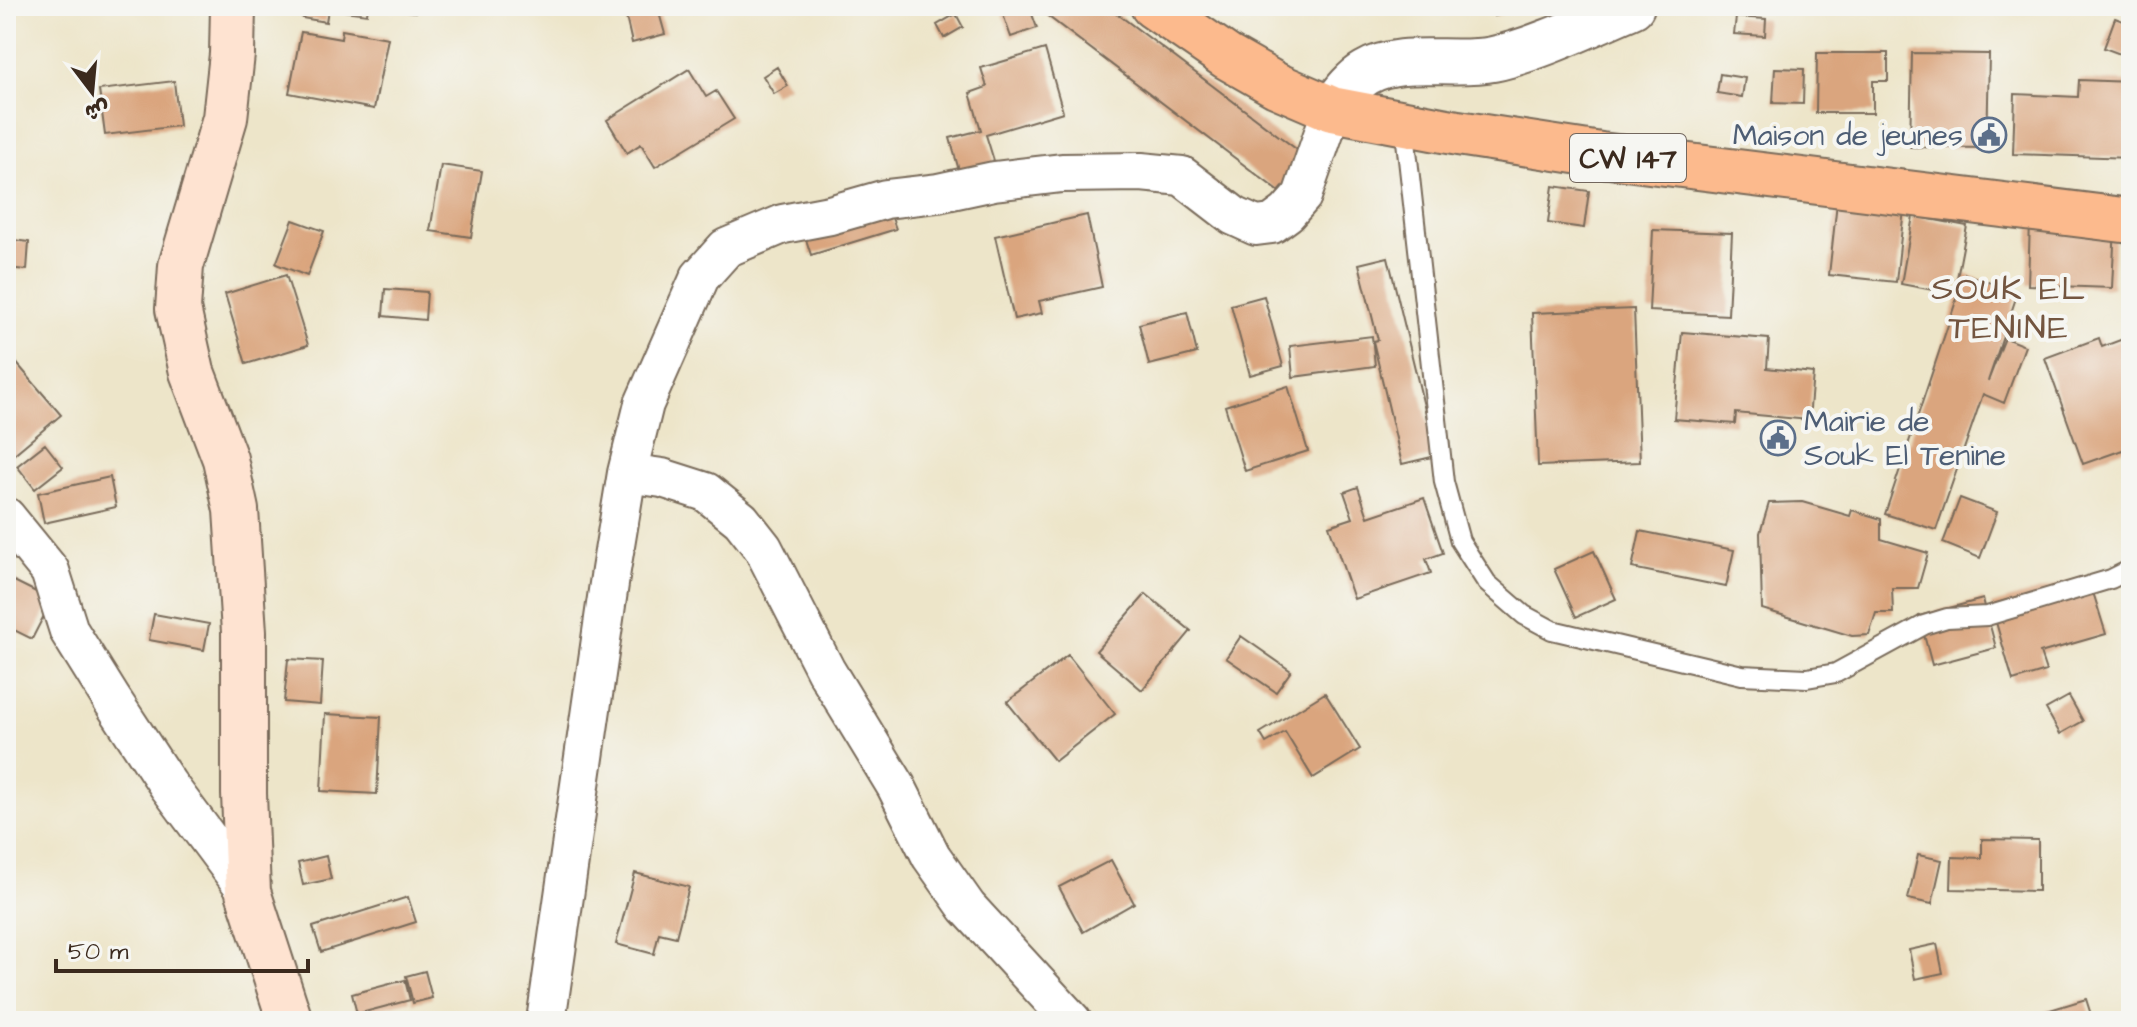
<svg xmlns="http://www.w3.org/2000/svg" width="2137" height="1027" font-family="'Architects Daughter','Playpen Sans Arabic',sans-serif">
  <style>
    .building { fill: #daa57e }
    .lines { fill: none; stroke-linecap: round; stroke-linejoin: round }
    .service-casing { stroke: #796b5a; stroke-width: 22 }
    .minor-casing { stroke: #796b5a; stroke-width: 42 }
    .tertiary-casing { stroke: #796b5a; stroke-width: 48 }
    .secondary-casing { stroke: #796b5a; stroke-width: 48 }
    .primary-casing { stroke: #796b5a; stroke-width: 48 }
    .service { stroke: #fff; stroke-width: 18 }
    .minor { stroke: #fff; stroke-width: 38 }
    .tertiary { stroke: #fff; stroke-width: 44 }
    .secondary { stroke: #fee3d1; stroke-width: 44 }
    .primary { stroke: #fcba8d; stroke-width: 44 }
    .labels { text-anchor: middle; stroke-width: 8; stroke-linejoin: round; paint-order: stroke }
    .shield { fill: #f6f6f2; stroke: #73675e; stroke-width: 2 }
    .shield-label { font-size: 28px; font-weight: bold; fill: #3b2a1e }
    .service-label { font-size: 30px; fill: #4e5e75; stroke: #f6f6f2; text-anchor: end }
    .quarter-label { font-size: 34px; letter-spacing: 2px; fill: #735540; stroke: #f6f6f2 }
  </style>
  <rect width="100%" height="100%" fill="#f6f6f2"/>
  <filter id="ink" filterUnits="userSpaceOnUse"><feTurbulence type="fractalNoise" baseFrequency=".0125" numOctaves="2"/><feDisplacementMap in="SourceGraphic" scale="16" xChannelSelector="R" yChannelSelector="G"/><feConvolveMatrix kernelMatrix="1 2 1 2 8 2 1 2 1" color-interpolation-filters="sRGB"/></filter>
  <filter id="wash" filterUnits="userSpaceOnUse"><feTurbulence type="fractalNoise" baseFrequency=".006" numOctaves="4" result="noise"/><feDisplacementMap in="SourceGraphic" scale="32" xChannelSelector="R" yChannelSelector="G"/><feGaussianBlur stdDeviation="1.8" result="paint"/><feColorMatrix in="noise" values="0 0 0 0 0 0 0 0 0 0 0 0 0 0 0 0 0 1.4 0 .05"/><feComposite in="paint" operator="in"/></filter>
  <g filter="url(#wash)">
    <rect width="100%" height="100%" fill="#ede5c9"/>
    <g id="blocks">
      <path class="building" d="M304,6H368L367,14L328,9L326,22L302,18Z
        M390,6H416L415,12L390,9Z
        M1000,6H1029L1037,28L1011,37Z
        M1052,6H1107L1308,158L1281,193L1045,14Z
        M1491,6H1524V7L1495,16Z
        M658,9L665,34L632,43L626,17Z
        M956,14L963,27L944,38L937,25Z
        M1736,17L1766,19L1765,36L1734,34Z
        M2115,18L2131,24V58L2104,48Z
        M342,30L388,38L374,109L289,93L301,32L341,39Z
        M1045,49L1063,112L986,135L995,164L960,174L950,138L981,130L970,93L987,87L981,68Z
        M1817,53H1888V81H1873V113H1816Z
        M1912,53L1989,54L1987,148L1910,147Z
        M777,67L788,86L774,94L763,76Z
        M1775,68L1804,69L1803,104L1773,103Z
        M689,69L706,97L716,91L734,119L655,167L641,144L627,153L607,120Z
        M1720,74L1745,78L1742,97L1717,93Z
        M2079,80L2131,82V158L2013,154L2015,94L2078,97Z
        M174,81L179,126L105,135L99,90Z
        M441,165L482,171L471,237L430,231Z
        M1553,186L1589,191L1584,228L1548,223Z
        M1837,202L1904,209L1896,282L1829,275Z
        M887,204L896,229L811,255L803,230Z
        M1087,215L1102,287L1039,301L1042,313L1014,319L995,236Z
        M1913,216L1967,226L1954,294L1901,284Z
        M293,220L324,231L307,276L276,264Z
        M2030,221L2115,224L2112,288L2028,285Z
        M1653,230L1732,233L1728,315L1649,311Z
        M6,239L29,242L27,270L6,268Z
        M1388,257L1436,456L1402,464L1373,341L1378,340L1359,264Z
        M1965,274L2018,292L1988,381L2005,338L2025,346L2004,403L1983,394L1936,530L1885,514Z
        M286,275L308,345L246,364L225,294Z
        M385,289L427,292L425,320L383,316Z
        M1264,296L1283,366L1250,375L1231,305Z
        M1634,309L1640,462L1538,466L1532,313Z
        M1187,312L1197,353L1149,365L1139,324Z
        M1682,332L1769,339L1767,368L1813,373L1809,420L1736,413L1735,424L1674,419Z
        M1372,336L1375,366L1293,377L1290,346Z
        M2131,336V447L2083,464L2045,358L2099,338L2102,347Z
        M14,360L61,415L13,455L6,447V367Z
        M1288,386L1308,451L1245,471L1225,406Z
        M45,444L63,467L35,489L17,466Z
        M110,477L116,507L44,523L38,493Z
        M1358,487L1368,517L1424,498L1443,553L1426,559L1431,573L1354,599L1329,526L1353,518L1344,492Z
        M1960,498L1997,512L1980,558L1943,543Z
        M1802,502L1850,516L1852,510L1881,519V539L1928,553L1918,588H1892L1893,613H1876L1869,635L1852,636L1762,609L1760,533L1769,503Z
        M1640,531L1734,550L1726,587L1632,568Z
        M1594,551L1616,599L1576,617L1554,569Z
        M2088,576L2106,634L2040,653L2046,671L2013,681L1991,605Z
        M6,577L52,600L32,639L6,626Z
        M1146,594L1191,631L1142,690L1096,651Z
        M1983,599L1996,648L1932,665L1919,616Z
        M154,614L209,624L204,650L149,640Z
        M1241,636L1291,671L1276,692L1226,658Z
        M1068,655L1115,714L1055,761L1007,702Z
        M288,659L323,661L320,705L284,702Z
        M1325,693L1360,749L1313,778L1285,732L1266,743L1260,733Z
        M2069,696L2083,721L2060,734L2046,709Z
        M325,714L381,717L377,794L321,791Z
        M1982,839L2038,840V891L1951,889L1952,857L1982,858Z
        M1918,855L1942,860L1932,904L1908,899Z
        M326,856L331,879L303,885L298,863Z
        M1111,860L1134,903L1083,932L1059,887Z
        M635,873L689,887L676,937L659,933L654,954L616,944Z
        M408,897L416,922L321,952L313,927Z
        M1937,944L1943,973L1915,979L1909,950Z
        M425,971L432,998L413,1003L406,976Z
        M405,980L410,1000L357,1014L352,994Z
        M2086,999L2093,1021H2018L2017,1020Z"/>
    </g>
  </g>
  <g filter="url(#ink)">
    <use href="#blocks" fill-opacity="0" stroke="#796b5a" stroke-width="2"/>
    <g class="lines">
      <g class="service-casing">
        <path id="service" d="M1404,123L1444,482L1460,541L1487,583L1524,615L1552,630L1742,675L1807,678L1836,673L1924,625L1947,618L1987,616L2111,579L2131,569"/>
      </g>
      <g class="minor-casing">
        <path id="minor" d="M627,473L662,478L706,492L741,520L763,548L826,671L896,786L931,856L967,907L1072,1021
          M6,517L50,571L69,631L112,700L168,785L248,892
          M546,1021L611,570L627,473L644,404L700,277L726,248L783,224L830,215L886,199L938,193L994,181L1062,173L1141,172L1182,176L1234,216L1256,226L1272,224L1287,213L1302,196L1332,109"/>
      </g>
      <g class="tertiary-casing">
        <path id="tertiary" d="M1332,109C1342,96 1352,81 1366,73C1401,52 1453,67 1493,59C1536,50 1592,23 1632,6"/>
      </g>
      <g class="secondary-casing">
        <path id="secondary" d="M233,6L232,54L225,118L181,266L178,309L192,372L225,459L236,510L244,632V794L248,892L290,1021"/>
      </g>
      <g class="primary-casing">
        <path id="primary" d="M1153,6L1227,57L1276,85L1332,109L1458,133L1601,155L2131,221"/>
      </g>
      <use href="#service" class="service"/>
      <use href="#minor" class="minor"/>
      <use href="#tertiary" class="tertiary"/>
      <use href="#secondary" class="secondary"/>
      <use href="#primary" class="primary"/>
    </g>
  </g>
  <defs>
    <g id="civic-ring" transform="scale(1.8)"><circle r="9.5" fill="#f6f6f2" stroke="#5c6f8a" stroke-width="1.5"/><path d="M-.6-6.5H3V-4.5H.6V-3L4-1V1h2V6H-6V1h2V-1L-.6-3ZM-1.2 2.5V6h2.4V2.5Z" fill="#5c6f8a"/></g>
  </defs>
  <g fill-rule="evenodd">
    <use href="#civic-ring" x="1989" y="135"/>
    <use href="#civic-ring" x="1778" y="438"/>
  </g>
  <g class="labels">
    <rect class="shield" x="1570" y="134" width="116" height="48" rx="6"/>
    <g class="shield-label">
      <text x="1628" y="168">CW 147</text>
    </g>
    <g class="service-label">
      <text x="1963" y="145">Maison de jeunes</text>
      <text x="1804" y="431" text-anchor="start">Mairie de<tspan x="1804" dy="34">Souk El Tenine</tspan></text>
    </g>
    <g class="quarter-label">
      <text x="2009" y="299">SOUK EL<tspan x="2009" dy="39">TENINE</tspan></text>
    </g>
  </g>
  <rect width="2137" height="1027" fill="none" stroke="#f6f6f2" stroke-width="32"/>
  <g transform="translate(92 92) rotate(164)" stroke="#f6f6f2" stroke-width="6" paint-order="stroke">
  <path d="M0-6L14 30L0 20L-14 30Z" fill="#3b2a1e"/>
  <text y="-12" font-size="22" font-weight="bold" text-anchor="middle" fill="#3b2a1e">ش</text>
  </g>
  <path d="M56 959v12h252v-12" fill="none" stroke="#3b2a1e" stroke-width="4"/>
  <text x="68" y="959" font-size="24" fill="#3b2a1e" stroke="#f6f6f2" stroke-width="6" paint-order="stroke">50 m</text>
</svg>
